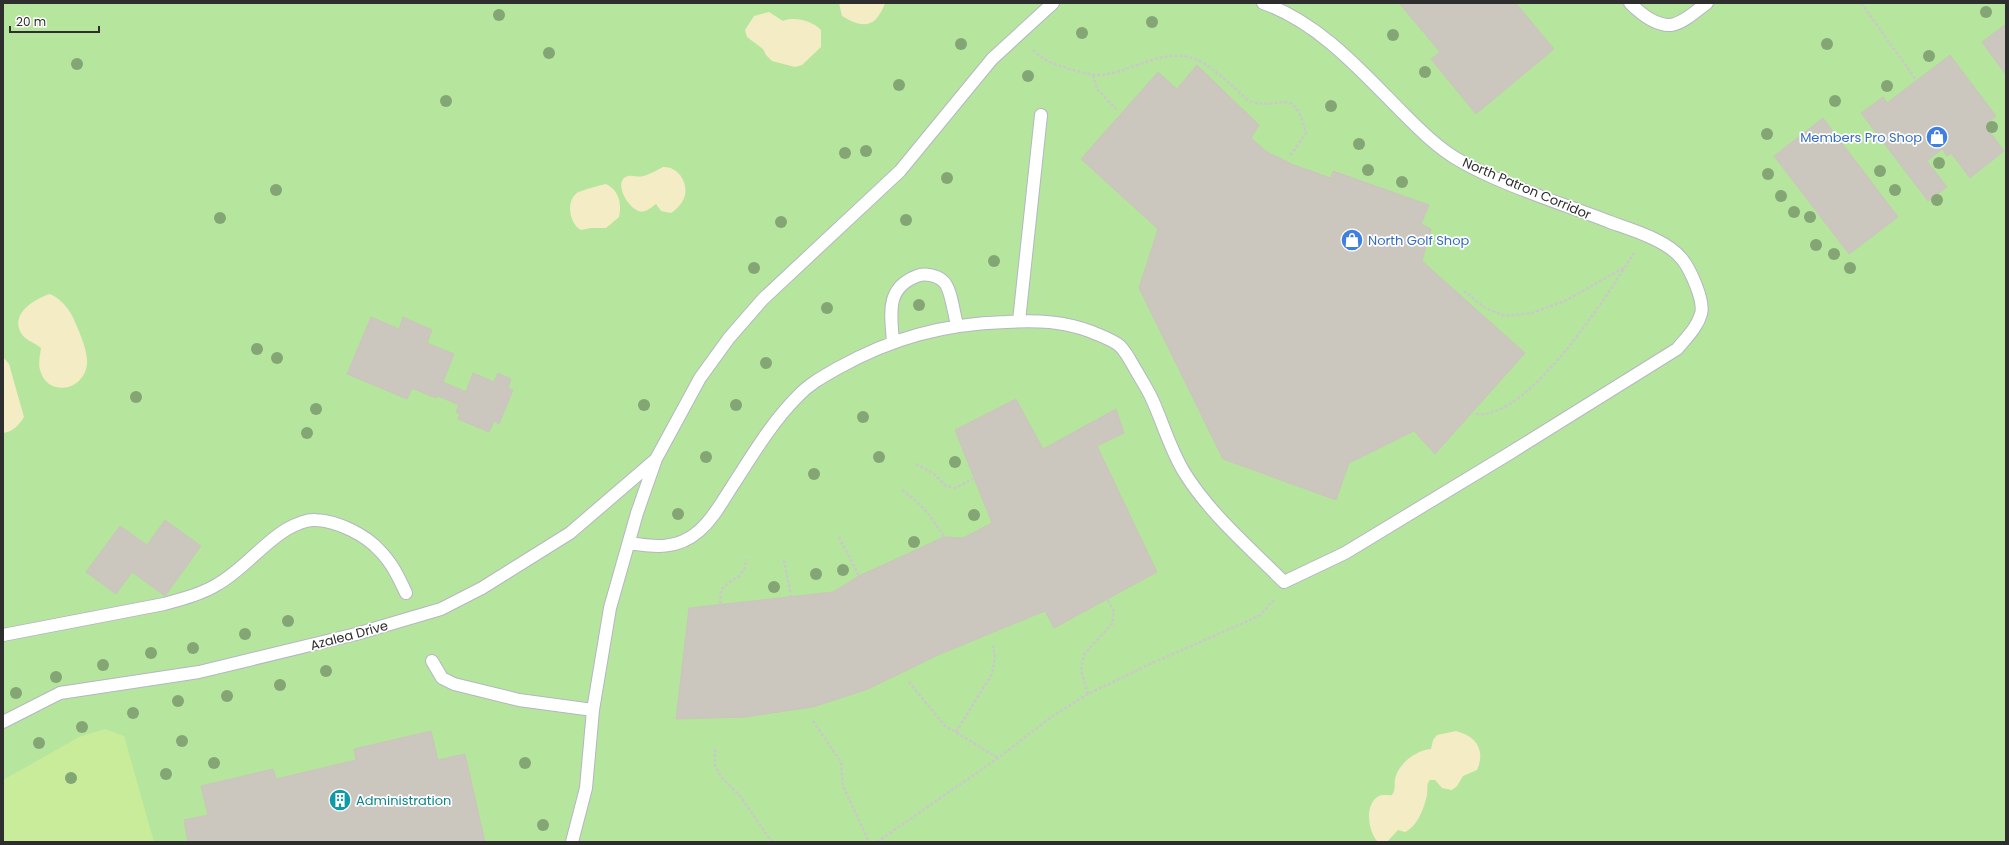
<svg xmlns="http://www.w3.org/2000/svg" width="2009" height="845" font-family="Poppins,sans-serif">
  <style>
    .green { fill: #b6e59e }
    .sand { fill: #f3ecc5 }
    .pitch { fill: #c9ec9a }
    .building { fill: #cbc7bf; stroke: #cbc5ba }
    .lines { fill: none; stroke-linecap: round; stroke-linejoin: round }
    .service-casing { stroke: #b4b7c1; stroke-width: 14 }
    .path { stroke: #c9c9c9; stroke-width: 2.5; stroke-dasharray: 3 2; stroke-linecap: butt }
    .service { stroke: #fff; stroke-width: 12 }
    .tree { fill: #84a574 }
    .labels { text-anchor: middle; stroke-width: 3.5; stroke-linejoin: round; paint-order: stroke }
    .shop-label { font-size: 13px; fill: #366cbe; stroke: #fff; text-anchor: end }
    .street-label { font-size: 13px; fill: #2e2e2e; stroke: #fff }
    .culture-label { font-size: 13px; fill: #0d838f; stroke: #fff; text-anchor: start }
  </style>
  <rect width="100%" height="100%" fill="#efe9e1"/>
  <path class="green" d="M3,3H2006V842H3Z"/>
  <path class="sand" d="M839,3H885C876,28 863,29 842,16Z
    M769,12L783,21C794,16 813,21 821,30V47L802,65L795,67L772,61L766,55L763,49L747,37L745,30L754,16Z
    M663,167C677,166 688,181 685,195C683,203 677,209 671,213L661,211L656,204C653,206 649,210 645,211C633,216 614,187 624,178C630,173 637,178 643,176C649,175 657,170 663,167Z
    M606,184C619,190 622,204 619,217L606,228H591L581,230C570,224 565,202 577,193C579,191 601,185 606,184Z
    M50,294C65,301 72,313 78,329C82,339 88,353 87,364C84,392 47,397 40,370C38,364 40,355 41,348C34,342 26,341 21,333C10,314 34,299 50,294Z
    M3,357L9,364L24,417C19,425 13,432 3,433Z
    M1456,731C1476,736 1486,750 1477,770L1463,776L1457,786L1452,790L1442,788L1435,780H1430C1426,784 1428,789 1427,795C1424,808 1418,826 1405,832L1398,830L1387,842L1377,841C1368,830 1364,804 1379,796C1383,794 1388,796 1392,795C1396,789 1394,785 1395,779C1398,764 1416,750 1431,749L1433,740L1437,735Z"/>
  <path class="pitch" d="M105,729L124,736L154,842H3V780L79,737Z"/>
  <path class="building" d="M1399,3H1516L1554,49L1476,114L1431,59L1440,52Z
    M2006,24V75L1982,42Z
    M1950,55L1996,116L1985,125L2004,151L1970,178L1951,153L1947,156L1942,149L1927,161L1947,187L1928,201L1861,113L1883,97L1887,103Z
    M1197,65L1259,125L1251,138L1267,152L1294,165L1331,178L1333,171L1429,205L1421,224L1431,229L1422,261L1525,353L1435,454L1414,431L1349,463L1336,500L1223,459L1139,288L1158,229L1081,159L1158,72L1177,89Z
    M1823,118L1898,217L1849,254L1774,156Z
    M371,317L399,329L403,317L432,330L427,343L454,354L443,382L466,392L473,373L494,382L498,373L511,379L508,388L513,390L499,424L494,421L489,432L458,419L460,414L456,412L459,405L438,396L436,398L412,388L407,399L347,374Z
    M1016,399L1043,449L1116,409L1124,433L1097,446L1157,572L1054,628L1045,611L938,655L868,689L813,707L745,717L676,719L689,608L833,592L859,576L944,537L963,538L992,523L955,430Z
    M165,520L201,546L165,596L132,572L116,594L86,572L120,526L147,545Z
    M431,731L438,760L465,754L485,842H188L184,820L208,815L201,786L273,769L276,779L356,760L354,749Z"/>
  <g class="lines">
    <g class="service-casing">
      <path id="service" d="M1630,3C1640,13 1656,26 1671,25C1684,23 1697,10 1707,3
        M1019,321L1041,115
        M893,342C891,314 885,288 917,276C924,273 937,275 943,281C951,287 954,315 957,325
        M629,543C655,547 677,550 699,531C714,518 723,500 733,485C753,454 772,422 798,396C809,384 824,376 838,368C892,338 943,324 1006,322C1036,320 1064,321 1092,332C1101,336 1113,340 1120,346C1127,353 1132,364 1137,372C1142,381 1148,390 1152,399C1163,423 1170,449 1184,472C1210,514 1249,547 1284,582L1345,553L1510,453L1677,349C1686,338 1697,328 1701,314C1705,301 1690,269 1682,259C1667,240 1632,230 1610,222C1561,203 1501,185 1457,159C1437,147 1420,130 1404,114C1362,72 1320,23 1263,3
        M3,635L164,604C182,599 202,594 218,584C244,569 262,544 287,529C296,524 306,519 316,520C338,521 366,535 380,551C392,563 399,578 406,593
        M432,661L442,678L454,684L519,700L593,710
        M3,722L60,693L199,672L356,634L441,609L482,588L570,533L655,460
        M572,842L586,788L593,710L610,608L637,513L656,459L700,378L729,338L763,299L900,171L992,59L1053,3"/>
    </g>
    <path class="path" d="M1861,3L1917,81
      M1033,50C1043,60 1056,65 1070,69C1079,71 1091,76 1100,75C1127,73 1155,53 1183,56C1205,59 1219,75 1236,89C1240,93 1245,99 1250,101C1281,112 1293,82 1306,133L1290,156
      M1093,75L1097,89L1117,110
      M1464,291L1485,308L1505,316L1532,313L1565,301L1625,267
      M1476,414C1529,420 1608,294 1634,253
      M916,464L934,474L946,486L955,488L975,478
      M902,490C921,503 932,517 944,537
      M839,537L859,576
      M784,560L791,596
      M720,604L721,590L727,584L739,576L744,570L747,559
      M909,682L944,725L998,758
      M1088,694L1081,670L1084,654L1112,624L1114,612L1107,599
      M813,721L841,762L843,786L869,842
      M956,732L992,674L995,657L993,646
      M715,749V766L723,779L740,796L772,842
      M877,842L998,758L1054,715L1088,694L1150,664L1259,616L1274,600"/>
    <use href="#service" class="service"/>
  </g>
  <g class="tree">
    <circle cx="1986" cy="12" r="6"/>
    <circle cx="499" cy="15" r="6"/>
    <circle cx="1152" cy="22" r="6"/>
    <circle cx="1082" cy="33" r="6"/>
    <circle cx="1393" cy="35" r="6"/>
    <circle cx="961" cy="44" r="6"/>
    <circle cx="1827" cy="44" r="6"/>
    <circle cx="549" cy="53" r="6"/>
    <circle cx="1929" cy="56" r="6"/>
    <circle cx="77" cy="64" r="6"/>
    <circle cx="1425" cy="72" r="6"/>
    <circle cx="1028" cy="76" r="6"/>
    <circle cx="899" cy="85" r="6"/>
    <circle cx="1887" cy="86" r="6"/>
    <circle cx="446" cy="101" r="6"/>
    <circle cx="1835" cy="101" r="6"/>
    <circle cx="1331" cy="106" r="6"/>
    <circle cx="1992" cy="127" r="6"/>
    <circle cx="1767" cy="134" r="6"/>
    <circle cx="1359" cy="144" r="6"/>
    <circle cx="866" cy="151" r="6"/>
    <circle cx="845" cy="153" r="6"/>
    <circle cx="1939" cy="163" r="6"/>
    <circle cx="1368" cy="170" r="6"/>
    <circle cx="1880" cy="171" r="6"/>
    <circle cx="1768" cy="174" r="6"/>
    <circle cx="947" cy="178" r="6"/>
    <circle cx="1402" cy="182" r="6"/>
    <circle cx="276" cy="190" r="6"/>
    <circle cx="1895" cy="190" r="6"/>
    <circle cx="1781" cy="196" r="6"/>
    <circle cx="1937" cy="200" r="6"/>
    <circle cx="1794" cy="212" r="6"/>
    <circle cx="1810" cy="217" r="6"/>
    <circle cx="220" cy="218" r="6"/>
    <circle cx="906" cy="220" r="6"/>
    <circle cx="781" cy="222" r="6"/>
    <circle cx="1816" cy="245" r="6"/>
    <circle cx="1834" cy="254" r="6"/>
    <circle cx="994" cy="261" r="6"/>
    <circle cx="754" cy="268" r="6"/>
    <circle cx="1850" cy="268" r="6"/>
    <circle cx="919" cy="305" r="6"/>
    <circle cx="827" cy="308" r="6"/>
    <circle cx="257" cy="349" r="6"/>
    <circle cx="277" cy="358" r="6"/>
    <circle cx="766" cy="363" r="6"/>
    <circle cx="136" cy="397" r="6"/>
    <circle cx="644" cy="405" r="6"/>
    <circle cx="736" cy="405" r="6"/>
    <circle cx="316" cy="409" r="6"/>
    <circle cx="863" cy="417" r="6"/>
    <circle cx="307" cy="433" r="6"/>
    <circle cx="706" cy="457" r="6"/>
    <circle cx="879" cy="457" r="6"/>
    <circle cx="955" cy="462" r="6"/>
    <circle cx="814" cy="474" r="6"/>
    <circle cx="678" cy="514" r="6"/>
    <circle cx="974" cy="515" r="6"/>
    <circle cx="914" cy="542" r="6"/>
    <circle cx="843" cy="570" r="6"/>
    <circle cx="816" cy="574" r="6"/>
    <circle cx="774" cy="587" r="6"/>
    <circle cx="288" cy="621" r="6"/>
    <circle cx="245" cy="634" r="6"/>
    <circle cx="193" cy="648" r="6"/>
    <circle cx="151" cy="653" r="6"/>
    <circle cx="103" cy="665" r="6"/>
    <circle cx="326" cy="671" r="6"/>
    <circle cx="56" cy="677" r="6"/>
    <circle cx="280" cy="685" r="6"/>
    <circle cx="16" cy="693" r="6"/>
    <circle cx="227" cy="696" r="6"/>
    <circle cx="178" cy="701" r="6"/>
    <circle cx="133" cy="713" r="6"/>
    <circle cx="82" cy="727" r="6"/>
    <circle cx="182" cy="741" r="6"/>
    <circle cx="39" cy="743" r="6"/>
    <circle cx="214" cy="763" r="6"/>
    <circle cx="525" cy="763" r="6"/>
    <circle cx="166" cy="774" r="6"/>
    <circle cx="71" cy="778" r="6"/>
    <circle cx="543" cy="825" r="6"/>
  </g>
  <defs>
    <g id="shop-disc" transform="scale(1.15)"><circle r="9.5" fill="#3f7fe0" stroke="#fff"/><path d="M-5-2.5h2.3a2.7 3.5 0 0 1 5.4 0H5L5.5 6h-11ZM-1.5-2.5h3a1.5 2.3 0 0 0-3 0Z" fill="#fff"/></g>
    <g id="building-disc" transform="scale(1.15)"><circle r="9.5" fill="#0f9aa8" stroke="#fff"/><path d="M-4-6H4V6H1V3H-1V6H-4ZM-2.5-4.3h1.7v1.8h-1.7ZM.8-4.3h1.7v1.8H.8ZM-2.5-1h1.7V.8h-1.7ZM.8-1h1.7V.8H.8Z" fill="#fff"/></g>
  </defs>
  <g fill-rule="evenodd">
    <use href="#shop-disc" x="1937" y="137"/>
    <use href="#shop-disc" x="1352" y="240"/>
    <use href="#building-disc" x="340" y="800"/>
  </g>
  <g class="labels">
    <g class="shop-label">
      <text x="1922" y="142">Members Pro Shop</text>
      <text x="1368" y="245" text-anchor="start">North Golf Shop</text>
    </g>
    <g class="street-label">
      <text transform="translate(1527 188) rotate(23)" y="5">North Patron Corridor</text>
      <text transform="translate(349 635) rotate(-15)" y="5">Azalea Drive</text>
    </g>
    <g class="culture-label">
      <text x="356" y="805">Administration</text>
    </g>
  </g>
  <rect width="2009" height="845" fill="none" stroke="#2e2e2e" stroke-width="8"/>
  <path d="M10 26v6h89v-6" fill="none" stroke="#2e2e2e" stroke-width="2"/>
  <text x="16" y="26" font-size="12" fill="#2e2e2e" stroke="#ffffff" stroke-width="3" paint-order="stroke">20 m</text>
</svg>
